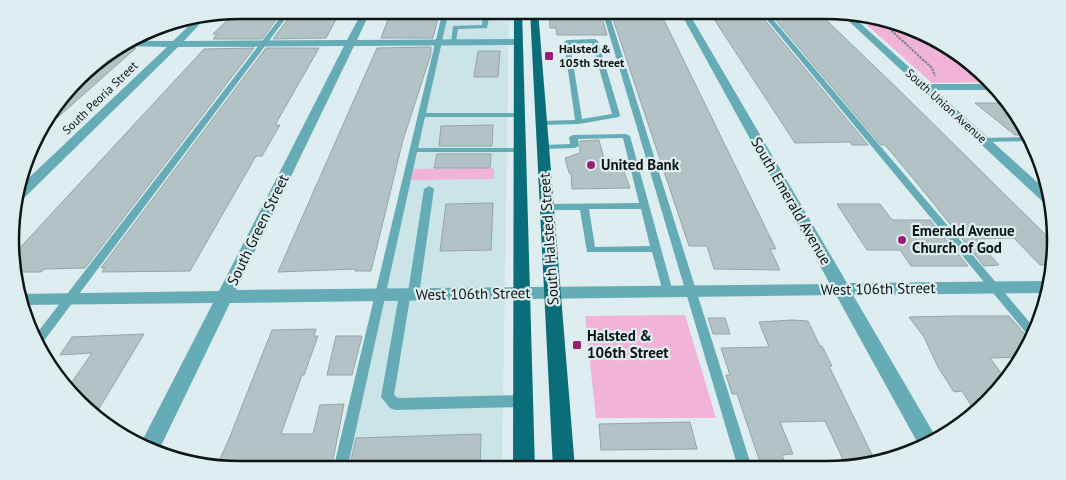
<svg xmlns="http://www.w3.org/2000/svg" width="1066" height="480" font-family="'PT Sans',sans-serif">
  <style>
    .built { fill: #cae4e8 }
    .green { fill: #f2b3d8 }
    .building { fill: #b2c2c5; stroke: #95a4a7 }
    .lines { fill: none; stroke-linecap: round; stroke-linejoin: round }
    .path { stroke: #7b8688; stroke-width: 2; stroke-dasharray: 2.5 1; stroke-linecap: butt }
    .service { fill: #65acb6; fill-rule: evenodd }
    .minor { fill: #65acb6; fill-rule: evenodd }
    .primary { fill: #096e79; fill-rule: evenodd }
    .poi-dot { fill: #9a1e76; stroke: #ddedf0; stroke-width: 2 }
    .labels { text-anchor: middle; stroke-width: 4.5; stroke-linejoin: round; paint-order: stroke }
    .far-poi-label { font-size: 12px; font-weight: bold; fill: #0f1515; stroke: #ddedf0; text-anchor: start }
    .far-street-label { font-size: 12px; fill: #0f1515; stroke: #ddedf0 }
    .poi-label { font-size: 15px; font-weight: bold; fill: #0f1515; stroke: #ddedf0; text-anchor: start }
    .street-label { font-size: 15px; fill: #0f1515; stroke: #ddedf0 }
    .rim { fill: none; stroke: #0f1515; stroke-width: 2.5 }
  </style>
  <rect width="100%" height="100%" fill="#ddedf0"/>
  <path class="built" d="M447,10H509L502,469L344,470Z"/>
  <path class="green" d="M857,16L914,27L988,77L992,82L932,83Z
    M494,168V179L407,180L415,169Z
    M685,315L716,418H596L585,316Z"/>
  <path class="building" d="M283,10L262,39H213L217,34H213L237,11Z
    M341,10L326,38L273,39L294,11Z
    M395,10H440L433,38H381L389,17L393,16Z
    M549,10H600L607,35H557L556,28H550Z
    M610,10H659L769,235L776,249H770L780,270L714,269L707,246H689Z
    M708,10L758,12L868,145H852L850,142L795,143Z
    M790,10H816L901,92L1055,244L1051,265H1040L1014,238L976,239L999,265L984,266L912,177L885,145H881L769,12H788L791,11Z
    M123,47L136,48L57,118L51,112L89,67Z
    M431,47V54L403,140L371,271H355V269L278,272L377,48Z
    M254,48L85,268L44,269L41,272H14V255L18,252H16L204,49Z
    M266,48H319L275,125H280L262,156H256L190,271L102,272L105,267L101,268Z
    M478,51H500L498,77H474Z
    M975,103H1006L1027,135H1015Z
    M493,125L492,146H439L441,126Z
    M599,140L604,159H612L616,166H622L630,188L572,189L571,173H569L565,158L580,153V141Z
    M437,154H491L490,168H434Z
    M493,203L491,250L440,251L446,204Z
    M837,204H880L892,220H930L968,266H911L900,250H867Z
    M956,316H1009L1031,341L1022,357L990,358L1007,381L976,413L962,391L954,392L938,367L924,337L909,317Z
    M708,318H725L730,334H713Z
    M792,320L808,321L820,346H822L832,366H829L876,463L856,468H847L825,421L780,422L793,454L782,455L787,468H762L737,394H732L726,375H730L721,348L769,347L759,322Z
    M316,329L314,336H318L304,375H302L281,434H313L320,405L344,404L332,465L300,466L301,462L218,463L229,439L272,330Z
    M144,334L94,417L89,413L68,388L92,353L60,355L72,337Z
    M336,336H362L352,375H327Z
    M690,422L697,449L601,450L599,424Z
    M481,434L480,469L351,470L352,465H350L356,438Z"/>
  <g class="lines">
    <path class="path" d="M881,21L932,68L935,76"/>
    <path class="service" d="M286,10H292L40,346L38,347L34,337Z
      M443,10H449L426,113H519L523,115L519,117H425L418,148H519L523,150L519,152H417L347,470H333Z
      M484,10L521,11L518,13H490L487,28L458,29L456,42L451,43L453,26L482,25Z
      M602,10H608L752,468H738Z
      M759,10H765L1037,331L1032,340Z
      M567,40L595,39L598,41L620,115L619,117L579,124L541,125L537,123L541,121L575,120L564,42ZM592,43L612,114L582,119L570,44Z
      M626,134L630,136L673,292L672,295H664L663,292L652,252H587L580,210H547L542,207L547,204L639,203L623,138L578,139L579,146L575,148L543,149L539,147L543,145L570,144L569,137L573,135ZM589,209H641L650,246L595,247Z
      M1028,137L1031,141L982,142L978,140L982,138Z
      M429,186L434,189L419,295L417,298H410L394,395L398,398L522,395L527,397L529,401L527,405L522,407L395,410L390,408L381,397L399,295L401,292H408L424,189Z"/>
    <path class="minor" d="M363,10H371L357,40L518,39L523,42L518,45L354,46L236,290L830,284L679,10H687L847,283L1047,281L1045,293L853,295L937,439L921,449L836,295L230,303L157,454L140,445L213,303L22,305L18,294L219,291L344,46L178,47L19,203L14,204L16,190L167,47L125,46L133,41H173L198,17L208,15L184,41L347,40Z
      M840,13L851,15L928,84H993L997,90H935L1046,190L1049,203L1043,202Z"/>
    <path class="primary" d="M514,10H522L535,469H513Z
      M530,10H538L575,469H553Z"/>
  </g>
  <g class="poi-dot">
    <rect x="544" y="51" width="10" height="10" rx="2.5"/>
    <circle cx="591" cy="165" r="5"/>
    <circle cx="902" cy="240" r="5"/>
    <rect x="572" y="340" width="10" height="10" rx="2.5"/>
  </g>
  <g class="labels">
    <g class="far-poi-label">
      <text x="559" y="53">Halsted &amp;<tspan x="559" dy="14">105th Street</tspan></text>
    </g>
    <g class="far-street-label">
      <text transform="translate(100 98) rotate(-44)" y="4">South Peoria Street</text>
      <text transform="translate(946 106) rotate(42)" y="4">South Union Avenue</text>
    </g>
    <g class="poi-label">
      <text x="601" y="170">United Bank</text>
      <text x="912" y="236">Emerald Avenue<tspan x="912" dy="17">Church of God</tspan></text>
      <text x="587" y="341">Halsted &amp;<tspan x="587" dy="17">106th Street</tspan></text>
    </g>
    <g class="street-label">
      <text transform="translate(791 201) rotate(60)" y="5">South Emerald Avenue</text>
      <text transform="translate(258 230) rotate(-64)" y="5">South Green Street</text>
      <text transform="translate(549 239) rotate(-94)" y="5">South Halsted Street</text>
      <text transform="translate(878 289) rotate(-1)" y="5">West 106th Street</text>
      <text transform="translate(473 294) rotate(-1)" y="5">West 106th Street</text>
    </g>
  </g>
  <path d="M0 0H1066V480H0ZM240 19H826A221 221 0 0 1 1047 240V240A221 221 0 0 1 826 461H240A221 221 0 0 1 19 240V240A221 221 0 0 1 240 19Z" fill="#ddedf0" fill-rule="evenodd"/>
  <path class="rim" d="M240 19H826A221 221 0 0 1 1047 240V240A221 221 0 0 1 826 461H240A221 221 0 0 1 19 240V240A221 221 0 0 1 240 19Z"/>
</svg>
